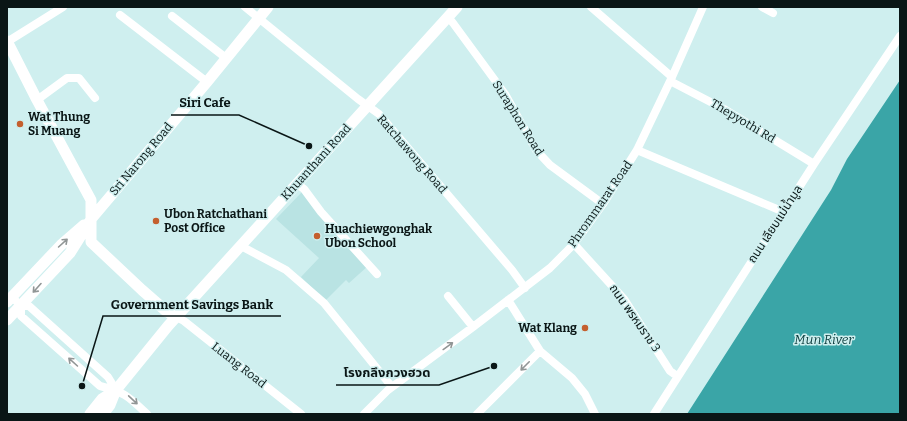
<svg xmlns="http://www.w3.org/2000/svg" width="907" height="421" font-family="Bitter,'Noto Sans Thai',serif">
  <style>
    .built { fill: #b9e3e3 }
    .water { fill: #3aa5a7 }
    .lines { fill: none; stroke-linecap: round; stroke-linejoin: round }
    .street { stroke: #fff; stroke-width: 8 }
    .secondary { stroke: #fff; stroke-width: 11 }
    .oneway { stroke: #919696 }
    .poi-dot { fill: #c45f2e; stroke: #cfefef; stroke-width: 1.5 }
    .labels { text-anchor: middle; stroke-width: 3; stroke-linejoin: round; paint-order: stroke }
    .poi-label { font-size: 12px; font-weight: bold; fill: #0a1616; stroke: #cfefef; text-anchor: start }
    .street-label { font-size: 12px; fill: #0a1616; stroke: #cfefef }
    .water-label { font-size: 13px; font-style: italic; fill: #0f4041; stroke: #cfefef }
    .leader { fill: none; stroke: #0a1616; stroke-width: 1.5 }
    .callout-dot { fill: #0a1616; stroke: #cfefef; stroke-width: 1.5 }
    .callout-label { font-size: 13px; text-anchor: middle; font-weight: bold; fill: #0a1616; stroke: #cfefef; stroke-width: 3; stroke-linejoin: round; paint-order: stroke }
  </style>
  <rect width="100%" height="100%" fill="#cfefef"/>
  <path class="built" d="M302,192L368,266L349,283L346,280L325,301L301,277L319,258L276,219Z"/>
  <path class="water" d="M900,80V414H687L831,190L847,159Z"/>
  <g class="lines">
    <path class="street" d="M245,7L358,99L379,114L512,270L525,288
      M591,7L672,77
      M762,7L773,13
      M120,15L207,82
      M172,16L226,58
      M448,17L453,23L505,94L536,150L550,165L603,204
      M7,42L63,7
      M670,81L724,109L814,164
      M37,100L67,78H79L95,98
      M637,150L784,212
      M296,183L304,189L321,212L377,274
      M574,244L624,299L670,371L677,376
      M241,246L286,270L324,303L392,387
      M448,296L473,327
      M12,297L21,306H29L108,377L116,390
      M21,306V316L100,386C125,392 129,397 147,414
      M176,317L184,321L301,414
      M540,351L572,378L585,394L595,414
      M364,414L388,390L473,327L550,268L574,244L603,204L637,150L672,77L703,7
      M477,414L540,351L508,300
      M654,414L814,164L900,36"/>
    <path class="secondary" d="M7,41L37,100L91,200V242L142,290L166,311L176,317
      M7,302L61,245L84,225
      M7,320L70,253L92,218L207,82L268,7
      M90,414L102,399L116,390
      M103,414L110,405L116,390L168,326L457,7"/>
  </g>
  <defs><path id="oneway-shaft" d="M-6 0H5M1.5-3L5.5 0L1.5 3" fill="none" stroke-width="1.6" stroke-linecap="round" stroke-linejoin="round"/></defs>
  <g class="oneway">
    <use href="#oneway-shaft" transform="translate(63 243) rotate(-42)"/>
    <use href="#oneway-shaft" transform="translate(37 288) rotate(132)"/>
    <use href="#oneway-shaft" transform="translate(448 346) rotate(-36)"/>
    <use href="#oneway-shaft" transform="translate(73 362) rotate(-138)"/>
    <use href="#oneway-shaft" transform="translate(525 366) rotate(135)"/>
    <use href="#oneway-shaft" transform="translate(133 400) rotate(43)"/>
  </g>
  <g class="poi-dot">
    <circle cx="20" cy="124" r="4"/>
    <circle cx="156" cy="221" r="4"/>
    <circle cx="317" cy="236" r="4"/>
    <circle cx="585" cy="328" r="4"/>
  </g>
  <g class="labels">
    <g class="poi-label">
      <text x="28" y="121">Wat Thung<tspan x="28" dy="14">Si Muang</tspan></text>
      <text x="164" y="218">Ubon Ratchathani<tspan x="164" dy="14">Post Office</tspan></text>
      <text x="325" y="233">Huachiewgonghak<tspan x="325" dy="14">Ubon School</tspan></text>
      <text x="577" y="332" text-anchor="end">Wat Klang</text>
    </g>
    <g class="street-label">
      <text transform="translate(518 118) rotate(58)" y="4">Suraphon Road</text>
      <text transform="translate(743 121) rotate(31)" y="4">Thepyothi Rd</text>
      <text transform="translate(412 154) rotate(49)" y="4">Ratchawong Road</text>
      <text transform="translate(141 159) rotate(-50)" y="4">Sri Narong Road</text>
      <text transform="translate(316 162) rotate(-48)" y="4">Khuanthani Road</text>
      <text transform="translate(600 204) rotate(-55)" y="4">Phrommarat Road</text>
      <text transform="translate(775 224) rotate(-57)" y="4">ถนน เลียบแม่น้ำมูล</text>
      <text transform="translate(635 318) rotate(55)" y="4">ถนน พรหมราช 3</text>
      <text transform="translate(239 365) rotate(38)" y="4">Luang Road</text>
    </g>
    <g class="water-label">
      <text x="824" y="344">Mun River</text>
    </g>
  </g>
  <path class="leader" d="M309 146L239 115H171M82 386L103 316H281M494 366L439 385H336"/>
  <g class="callout-dot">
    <circle cx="309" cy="146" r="4"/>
    <circle cx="82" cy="386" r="4"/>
    <circle cx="494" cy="366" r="4"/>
  </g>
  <g class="callout-label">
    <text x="205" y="107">Siri Cafe</text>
    <text x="192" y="309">Government Savings Bank</text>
    <text x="387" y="377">โรงกลึงกวงฮวด</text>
  </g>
  <rect width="907" height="421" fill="none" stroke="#0a1616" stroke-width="16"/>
</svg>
